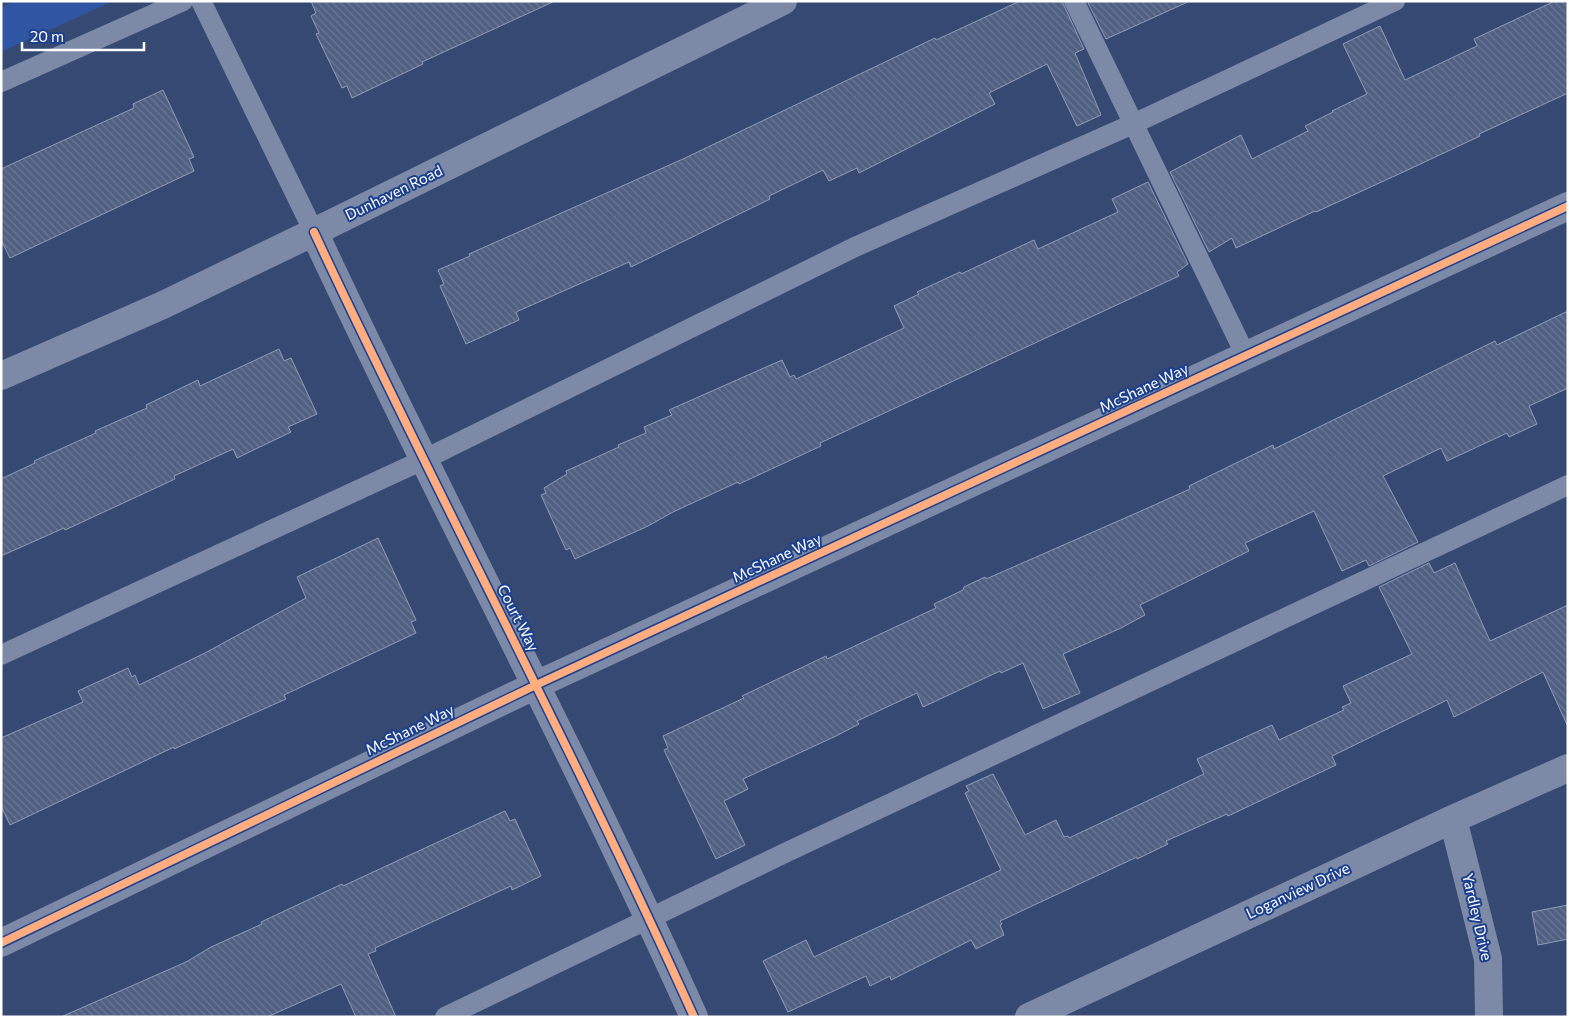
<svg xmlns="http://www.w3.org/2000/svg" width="1569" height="1018" font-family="Commissioner,sans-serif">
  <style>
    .green { fill: #3056a3 }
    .building { fill: url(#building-back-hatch); stroke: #919db6 }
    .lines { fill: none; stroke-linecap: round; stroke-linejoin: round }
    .service { stroke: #7d8aa7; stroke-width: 20 }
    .minor { stroke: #7d8aa7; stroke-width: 28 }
    .cycleway-casing { stroke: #1c408d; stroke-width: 11 }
    .cycleway { stroke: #ffac80; stroke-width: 8 }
    .labels { text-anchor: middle; stroke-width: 4; stroke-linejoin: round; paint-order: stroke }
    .street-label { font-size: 15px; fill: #fff; stroke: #1c408d }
  </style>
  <defs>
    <pattern id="building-back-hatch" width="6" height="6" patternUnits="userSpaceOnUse" patternTransform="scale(1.25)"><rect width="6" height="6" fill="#506082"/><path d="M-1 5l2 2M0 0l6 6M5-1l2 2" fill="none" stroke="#6a7895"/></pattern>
  </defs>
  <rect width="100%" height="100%" fill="#364973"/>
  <path class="green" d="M12,1H113L1,52V7L2,8Z"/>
  <path class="building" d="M311,1H555L422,62L423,64L352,98L347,86L342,88L316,34L319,33L311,16L316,13Z
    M1020,1H1062L1084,49L1075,53L1101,115L1077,126L1047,64L989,93L995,104L859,173L857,168L829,181L823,170L769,196L770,199L631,267L629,262L516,312L519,320L466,344L440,286L444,284L438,270L470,256L469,254L683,159L935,38L936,40Z
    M1087,1H1190L1106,39Z
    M1555,1H1568V93L1479,134L1480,136L1399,174L1316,212L1315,211L1236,248L1232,238L1209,252L1170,172L1241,135L1252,159L1308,131L1305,126L1333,112L1332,111L1367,94L1343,44L1380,26L1405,80L1477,46L1474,39Z
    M163,90L194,157L189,159L194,171L10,258L1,240V169L134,108L133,104Z
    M1148,182L1188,264L1177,272L1179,276L820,443L821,446L739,484L738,482L673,512L648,526L575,559L570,548L566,550L541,495L546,493L544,488L567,474L566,471L619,447L618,445L646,433L644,427L672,415L669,410L782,360L790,377L794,375L796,379L904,328L894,306L919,294L917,292L960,272L961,274L1034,240L1038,249L1118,212L1112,199Z
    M1568,311V388L1529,406L1537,424L1509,437L1507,433L1447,461L1441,448L1383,476L1418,542L1369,566L1366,560L1342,571L1314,511L1245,543L1249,551L1140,605L1145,615L1121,628L1063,654L1080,693L1043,709L1023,663L1001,673L1000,671L923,707L917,693L857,721L859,724L836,736L743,779L748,789L724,801L745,845L716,859L664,750L668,748L663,736L744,698L742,696L826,656L827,659L936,608L934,604L963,590L964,587L985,577L986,579L1141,511L1190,489L1189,486L1273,445L1274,449L1495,341L1497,345Z
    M279,349L284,361L291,358L317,414L288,427L291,432L237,458L233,449L174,476L175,479L65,530L64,528L1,556V479L35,463L34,461L96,433L95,431L147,408L146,405L198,380L200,386Z
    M378,538L416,620L411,622L416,633L284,695L286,699L174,749V747L10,825L1,806V738L83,702L78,691L128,668L132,677L135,675L139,685L205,653L306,598L297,577Z
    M1429,563L1434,573L1455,563L1490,641L1568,605V727L1543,672L1454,717L1447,700L1332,756L1336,765L1228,816L1227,814L1166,841L1168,844L1137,859V857L1000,921L1002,924L1000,925L1004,935L976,949L971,940L891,980L890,976L870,986L866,976L788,1012L763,961L806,940L814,957L1001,870L965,793L969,791L966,786L993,774L1025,835L1056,820L1064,837L1068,836L1069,838L1204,774L1197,759L1272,725L1279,740L1344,710L1342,707L1351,703L1343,686L1412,654L1379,587Z
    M505,811L510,821L515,819L541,876L512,890L511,886L375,948L376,951L368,954L396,1017H356L341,984L267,1017H61L186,962L211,947L262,924L261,922L342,884L343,886Z
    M1568,905V939L1538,945L1532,912Z"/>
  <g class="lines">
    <path class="service" d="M201,1L314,232
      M1074,1L1246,356
      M1,82L183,1
      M1,655L423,460L855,247L1133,124L1395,1
      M445,1017L787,852L1568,485"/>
    <path class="minor" d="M314,232C437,496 575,752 694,1017
      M1,376L163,305L314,232L783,1
      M1453,819L1488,959L1489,1017
      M1,943L536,685L1568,206
      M1029,1017L1453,819L1568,768"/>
    <g class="cycleway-casing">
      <path id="cycleway" d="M314,232C437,496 575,752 694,1017
        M1,943L536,685L1568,206"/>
    </g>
    <use href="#cycleway" class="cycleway"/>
  </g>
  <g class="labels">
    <g class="street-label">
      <text transform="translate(394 193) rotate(-26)" y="5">Dunhaven Road</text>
      <text transform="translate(1144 388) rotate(-25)" y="5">McShane Way</text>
      <text transform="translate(777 558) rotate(-25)" y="5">McShane Way</text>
      <text transform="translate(518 618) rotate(63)" y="5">Court Way</text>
      <text transform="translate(410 730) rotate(-26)" y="5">McShane Way</text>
      <text transform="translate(1298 891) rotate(-25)" y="5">Loganview Drive</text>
      <text transform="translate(1477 917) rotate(77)" y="5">Yardley Drive</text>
    </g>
  </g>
  <rect width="1569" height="1018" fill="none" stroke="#ffffff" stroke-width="5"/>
  <path d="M22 42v8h122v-8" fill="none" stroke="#ffffff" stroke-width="2.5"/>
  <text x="30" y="42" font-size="15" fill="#ffffff" stroke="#1c408d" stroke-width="4" paint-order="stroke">20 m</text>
</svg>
